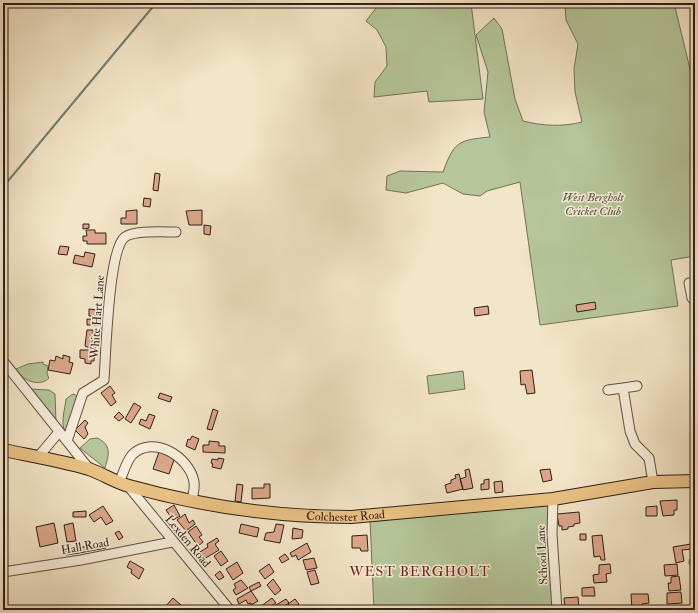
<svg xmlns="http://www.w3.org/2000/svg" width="698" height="613" font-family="'IM FELL Double Pica',serif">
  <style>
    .green { fill: #b5c69a; stroke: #727258 }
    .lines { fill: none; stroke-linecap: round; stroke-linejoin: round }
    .stream { stroke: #707f75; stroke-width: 2 }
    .building { fill: #dca78b; stroke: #301e16 }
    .minor-casing { stroke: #615042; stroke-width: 11 }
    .major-casing { stroke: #301e16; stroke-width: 14 }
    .minor { stroke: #f7eedb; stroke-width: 9 }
    .major { stroke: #eac284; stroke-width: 12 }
    .labels { text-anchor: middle; stroke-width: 3; stroke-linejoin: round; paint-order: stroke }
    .park-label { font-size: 12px; font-style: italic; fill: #58503e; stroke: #f7eedb }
    .street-label { font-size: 12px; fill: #301e16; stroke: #f7eedb }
    .quarter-label { font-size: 14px; letter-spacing: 1px; fill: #7a1f14; stroke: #f7eedb }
  </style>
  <rect width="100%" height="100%" fill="#f3e5c7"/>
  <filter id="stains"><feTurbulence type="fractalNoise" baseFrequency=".005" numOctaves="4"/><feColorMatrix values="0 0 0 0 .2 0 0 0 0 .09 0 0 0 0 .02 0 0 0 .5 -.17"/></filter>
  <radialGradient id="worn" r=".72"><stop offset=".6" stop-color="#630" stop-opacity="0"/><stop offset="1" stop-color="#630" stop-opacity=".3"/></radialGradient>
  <path class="green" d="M380,3H471L483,99L429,102L427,91L374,97L375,82L387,66L386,47L377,30L366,21Z
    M565,3H674L691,73L695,121V256L671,260L678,306L540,325L520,182L487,191L480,196L463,194L443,183L406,193L386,190L387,176L400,171L443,172C454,142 458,140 490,137L484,112L488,72L476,35L494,18L502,29L515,99L523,121C543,126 562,127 582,122L575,92L574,69L578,44L566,20Z
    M43,362V364L48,366L47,374L49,378C40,388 21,380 16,369L28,364Z
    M463,371L465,389L429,394L427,376Z
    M30,389L49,390L55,394L56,423Z
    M73,394L78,396L67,434C59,427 65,409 66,399Z
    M97,438C112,445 109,454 105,468L80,448L90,439Z
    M550,503L554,610H374L370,520Z"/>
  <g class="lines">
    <path class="stream" d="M3,187L156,3"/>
  </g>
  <path class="building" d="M155,173L160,174L158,191L153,190Z
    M144,198L151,199L150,207L143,206Z
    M137,210V224H121V218H126V211Z
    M202,210V225H189L186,211Z
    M83,224H89V228L83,229Z
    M204,225L211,226L210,235L204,234Z
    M86,230H95V233H106V244H87V241H83V236H87Z
    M60,246L69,247L67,255L58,254Z
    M85,252L95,254L92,267L73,263L75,255L84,257Z
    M595,302L596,309L577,312L576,305Z
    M488,306L489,314L475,316L474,308Z
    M89,309L97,310V316H89Z
    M87,319L100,320V325H87Z
    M87,330H93V343H96V347H87L85,346Z
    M80,350H95L94,361H91V364L85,363V359L80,358Z
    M63,355L70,357L69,362L73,363L70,374L48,370L50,360L55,361L56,356L63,359Z
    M532,370L535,393L527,394L525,384L521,385L520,371Z
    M110,386L115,393L112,395L116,402L111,406L101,393Z
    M160,393L172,397L170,402L158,398Z
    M134,403L141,407L131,423L125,419Z
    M213,409L218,411L212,430L207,429Z
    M119,412L124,417L119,421L114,417Z
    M149,414L155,416L150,429L139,424L141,419L146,421Z
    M85,420L88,423L85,427L88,434L84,439L75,430Z
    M192,436L199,439L195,450L186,446L188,439L190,440Z
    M209,441L219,442V446H225V453L203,452V445H209Z
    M159,452L175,457L169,474L153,469Z
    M218,458L224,459L221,469L212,467L213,464L211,463L212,459L218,460Z
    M469,469L473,488L463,490L460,479L466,477L465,470Z
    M550,469L552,480L543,482L540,470Z
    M459,474L463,489L447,493L445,485L451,483V480L456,478L455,475Z
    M489,479V489L481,490V484H484V480Z
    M502,481L503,492L495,493L494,482Z
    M237,484L243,485L241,502L235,501Z
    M264,484H270V498L252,499V488H264Z
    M677,500V510H674V515L663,516L660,501Z
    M174,505L180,516L173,520L166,510Z
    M103,506L113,521L106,525L101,517L94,522L89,515Z
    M657,506V516H646V507Z
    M86,511V517H73V512Z
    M579,512L580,523L574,524V526L568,527V529L562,530V526H559L557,514Z
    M185,514L189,523L193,520L195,524L186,531L177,520Z
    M54,523L58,543L40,547L36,527Z
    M73,523L76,541L67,542L64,525Z
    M241,524L259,528L257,537L239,533Z
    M276,524L284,525L280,543L264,540L266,533L274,532Z
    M196,526L202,535L199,537L203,542L198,546L188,532Z
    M293,528L303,530L302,538L292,539Z
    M119,531L123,537L119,540L115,533Z
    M580,534H586V540H580Z
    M367,535L368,551H361L360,548H352V536Z
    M602,535L605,560H601L600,556L594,557L592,536Z
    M217,538L219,541L215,544L219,550L204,559L200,552L208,547L207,544Z
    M105,543L106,548L79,553L78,548Z
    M307,543L311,552L298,560L296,555L292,557L290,553Z
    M691,544L692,549L682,550L684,561L676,563L673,547Z
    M78,547L79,553L66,555V549Z
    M221,551L228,561L221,566L214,556Z
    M285,554L289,559L282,563L279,558Z
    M314,558L317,568L306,570L303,560Z
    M130,561L144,569L139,579L131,573L132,570L127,567Z
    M237,562L243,573L233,580L226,569Z
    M269,564L274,572L265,579L259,571Z
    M610,564L611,573L606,574L607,582L594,583L593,575L599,574V565Z
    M677,564L678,575L665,576L664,565Z
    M315,570L319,583L311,585L307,572Z
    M220,571L224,577L219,580L215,575Z
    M679,576L681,590L669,591L668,583H671V577Z
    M273,579L281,590L275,595L267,585Z
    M241,580L248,588L236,595L233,590L236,588L234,584Z
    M259,582L261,586L251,591L249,587Z
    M594,587L595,596H582V588Z
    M251,591L258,601L251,605V603L248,604L246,600L239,604L237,599Z
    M681,592L682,603L667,604V593Z
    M631,594H648L649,603L642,604V606H636L637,610H632Z
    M578,597L579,610H573V608H565L564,598Z
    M173,598L182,606L181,608L183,610H166L164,608Z
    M272,598L276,603L271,606L273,610H256Z
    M286,599L289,603L279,610L276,605Z
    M295,599L299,604L292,609L288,604Z"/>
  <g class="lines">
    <g class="minor-casing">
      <path id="minor" d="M689,283L692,298L695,301
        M3,361L90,470
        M623,388L637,386
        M608,390L623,388L630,431L635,444L649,458L653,482
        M67,441L83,393L104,380C106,355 108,249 125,237C134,230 163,232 176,232
        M38,457L59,432
        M119,483C123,474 126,462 132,455C153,434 190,457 194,482C195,487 193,495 192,500
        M128,486L230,610
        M553,499L552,534L557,610
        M694,562H695
        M3,572L81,560L172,542"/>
    </g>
    <g class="major-casing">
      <g id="major">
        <path id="s1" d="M3,450C32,456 62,461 89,469C103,474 115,482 129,486C201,506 277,517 351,517L553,499L653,482L695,481"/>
      </g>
    </g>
    <use href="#minor" class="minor"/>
    <use href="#major" class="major"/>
  </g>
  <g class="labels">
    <g class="park-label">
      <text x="593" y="201">West Bergholt<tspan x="593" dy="14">Cricket Club</tspan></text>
    </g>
    <g class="street-label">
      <text transform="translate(97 317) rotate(-86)" y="4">White Hart Lane</text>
      <text dy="4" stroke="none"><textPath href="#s1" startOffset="351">Colchester Road</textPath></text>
      <text transform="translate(188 541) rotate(50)" y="4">Lexden Road</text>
      <text transform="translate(85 546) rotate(-10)" y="4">Hall Road</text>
      <text transform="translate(542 555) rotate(-93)" y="4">School Lane</text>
    </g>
    <g class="quarter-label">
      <text x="420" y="576">WEST BERGHOLT</text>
    </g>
  </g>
  <rect width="698" height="613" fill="none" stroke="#f3e5c7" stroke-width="16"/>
  <rect x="4" y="4" width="690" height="605" fill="none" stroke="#301e16" stroke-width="2"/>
  <rect x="8" y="8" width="682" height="597" fill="none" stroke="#301e16"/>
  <rect width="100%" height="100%" filter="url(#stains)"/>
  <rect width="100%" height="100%" fill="url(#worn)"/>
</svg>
